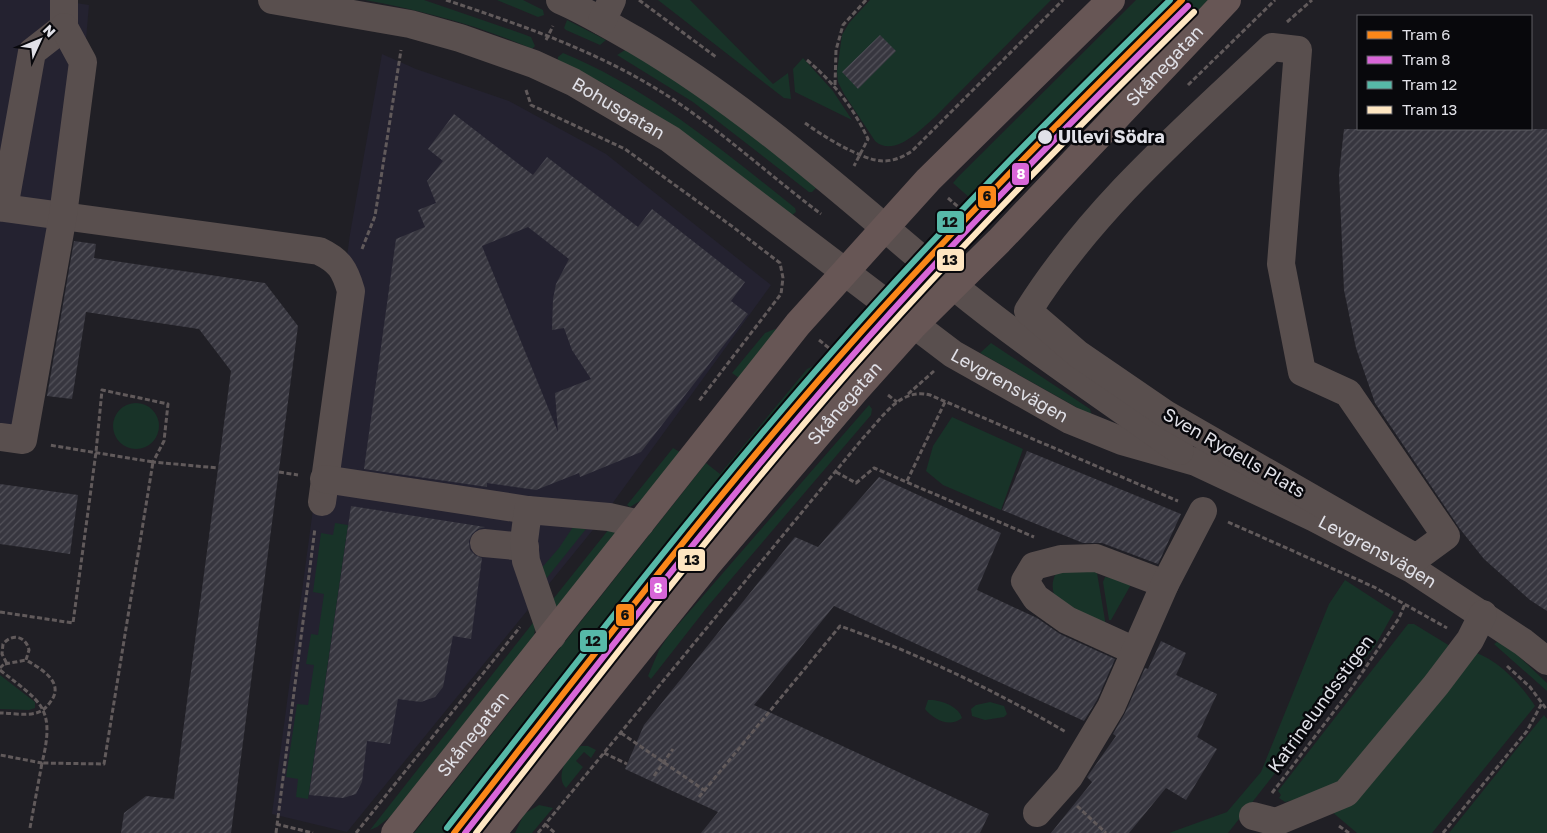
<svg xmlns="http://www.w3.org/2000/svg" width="1547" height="833" font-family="'Golos Text',sans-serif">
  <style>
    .built { fill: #242230 }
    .green { fill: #183328 }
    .building { fill: url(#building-hatch); fill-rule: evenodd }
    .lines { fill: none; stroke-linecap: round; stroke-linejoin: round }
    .path { stroke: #615a5b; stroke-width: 3; stroke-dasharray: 5 2.5; stroke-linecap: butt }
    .minor { stroke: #594f4e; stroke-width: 28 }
    .major { stroke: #675655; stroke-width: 28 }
    .tram-1-casing { stroke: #08080c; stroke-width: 10 }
    .tram-2-casing { stroke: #08080c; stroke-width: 10 }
    .tram-3-casing { stroke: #08080c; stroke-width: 10 }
    .tram-4-casing { stroke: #08080c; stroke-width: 10 }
    .tram-1 { stroke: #fa8719; stroke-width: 6 }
    .tram-2 { stroke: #d866d8; stroke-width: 6 }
    .tram-3 { stroke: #57b9a8; stroke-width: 6 }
    .tram-4 { stroke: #fee6c2; stroke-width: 6 }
    .stop-dot { fill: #e1e1e8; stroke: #08080c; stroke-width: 2 }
    .labels { text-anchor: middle; stroke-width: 5; stroke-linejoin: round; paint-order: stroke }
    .street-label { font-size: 18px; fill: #e1e1e8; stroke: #08080c }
    .stop-label { font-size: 18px; font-weight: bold; fill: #e1e1e8; stroke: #08080c; text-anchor: start }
    .line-badge { stroke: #08080c; stroke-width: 2 }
    .badge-label { font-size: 14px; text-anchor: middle; font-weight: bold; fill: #fff }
    .pale-badge-label { font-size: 14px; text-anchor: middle; font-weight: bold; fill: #111 }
  </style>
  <defs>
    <pattern id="building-hatch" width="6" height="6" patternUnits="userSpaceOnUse" patternTransform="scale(1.25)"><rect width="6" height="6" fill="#37363f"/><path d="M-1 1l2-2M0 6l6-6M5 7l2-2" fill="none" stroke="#54535b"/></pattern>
  </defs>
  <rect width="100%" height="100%" fill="#201f25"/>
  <path class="built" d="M0,0H57L89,5L72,200L20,427L0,425Z
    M382,54L416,69L509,101L606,154L771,285L596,526L347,832L272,814L350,234Z"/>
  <path class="green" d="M365,0H424L523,34L531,37L535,46L532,49L528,47C476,25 421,10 365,0Z
    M497,0H523L543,10L544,15L538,17Z
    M658,0H690L773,84L788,73L791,99L784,98Z
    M870,0H1051L934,118C920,130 894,158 875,141L844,94L838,82L837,71L842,35L849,23Z
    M1136,0H1208L1104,110L1091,97L993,196L976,200L971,199L953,183L958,177Z
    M567,20L606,40L600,45L566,30L564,28Z
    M625,50L697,91L817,187L812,192H809L693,102L617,55Z
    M563,53C647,87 725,152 795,208L796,212L790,217L648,110L612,88L558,60V57Z
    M803,58L833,91L852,120L795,92L793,69Z
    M775,329L777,330L739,378L732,373L765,333Z
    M991,343L1090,409L1092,416L982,354L980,353Z
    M825,360L844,372L473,833H414L706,463L720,474L807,369Z
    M113 426a23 23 0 1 1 46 0a23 23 0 1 1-46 0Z
    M869,405L872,409L871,415L708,606L651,679L648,676L659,650L669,635Z
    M952,417L1023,449L1001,510L943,485L926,471L933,446Z
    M673,448L680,452L648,496L630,507L627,505Z
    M335,523L348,525L308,799L296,797L298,779L286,777L297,704L308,705L314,665L306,664L311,634L318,635L324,594L313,592L321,533L333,535Z
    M573,527L586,529L542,584L539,571L559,548Z
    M609,529L618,530L554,613L550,603Z
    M1086,569L1097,573L1106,626L1056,600C1052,590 1051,583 1056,573Z
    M1105,577L1133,581L1111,620H1109L1103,582Z
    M1345,580L1394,612L1375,646L1228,833H1169L1227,812L1261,772L1329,604Z
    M536,619L534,637L391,816L377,827L370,830Z
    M1408,624H1414L1450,646L1349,779L1315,795L1285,802L1279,798L1281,795L1278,791Z
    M1497,642L1511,649L1547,683V691L1494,644Z
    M1469,651C1495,656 1521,684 1535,706L1432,833H1357L1331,811Z
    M0,675L35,702V708L29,710L0,709Z
    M928,700C939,699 959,706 962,718C950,728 934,720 925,709Z
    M990,702L1004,706L1007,714L1004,717L985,720L972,716L971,709L976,705Z
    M1544,715L1547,719V833H1449Z
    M581,746H588L596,750L591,758L584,752L576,761L583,767L566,788C554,776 568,753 581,746Z
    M539,805L553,808L532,833H515L524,814Z"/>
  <path class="building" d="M880,35L896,51L858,89L842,72Z
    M454,114L533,175L547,157L638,227L652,209L745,282L731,301L748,314L641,452L580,477L579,473L536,490L487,483V487L364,469L396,239L425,227L418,210L436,203L427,181L443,161L428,149ZM528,227L569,259L556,284L553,299L552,330L564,328L572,350L591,379L555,393L558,432L482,246Z
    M1344,129H1547V611L1530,600L1484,559L1460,529L1375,403L1356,348L1344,290L1339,174Z
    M74,241L96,244L94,258L265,283L298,326L231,833H121L124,813L146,796L174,799L231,371L199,329L86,312L72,399L47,396Z
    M1027,451L1181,514L1158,564L1102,543H1083L1002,510Z
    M879,477L1001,533L977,590L1037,618L1060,634L1115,659L1097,700L1084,721L834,606L754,705L989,814L980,833H701L718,812L625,769L644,725L795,537L818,547Z
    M0,484L78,495L70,554L0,544Z
    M351,506L485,527L478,529L472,534L469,541L470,550L475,555L482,558L471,639L453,636L443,687L435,697L421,702L398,699L390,744L367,741L362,782L356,794L343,798L309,795Z
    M1161,641L1186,653L1176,675L1217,694L1197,737L1217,749L1186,800L1166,788L1129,833H1051L1092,782L1087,777L1116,736L1113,734L1125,713L1145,668L1148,669Z"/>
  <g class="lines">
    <path class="path" d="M446,0C527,27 606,54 677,102C727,136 773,178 821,214
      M639,0L716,57
      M1287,22L1312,0
      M546,40L553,26
      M807,60C834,83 853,107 868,139L854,166
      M835,85L836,50L843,25L866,0
      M1188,85L1275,0
      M526,90L531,105L625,149L733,227L780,263L783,278L781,294L699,401
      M805,123C821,135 863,161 883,161C894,161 903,157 912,151L1063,0
      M948,198L979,225
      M362,249L375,216L401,50
      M819,340L845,361
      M908,394L934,371
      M888,395L897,402
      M279,472L298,475
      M836,472L856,483L874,468L1034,537
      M907,481L945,402
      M1228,522L1374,587L1447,628
      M0,612L73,623L96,452L102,390L168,404L164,441L153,462L218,468
      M5,664L26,660
      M1507,666L1530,687L1547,710
      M0,668L6,662L2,654L3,644C12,633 26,636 29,650L26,660C40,668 65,682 51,701C47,707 43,711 36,713C25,716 11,713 0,713
      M0,670C40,702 56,706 42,763L0,755
      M621,733L704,790
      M604,753L627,764
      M654,776L673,749
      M1272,793L1351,689L1399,618L1405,604
      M699,797L840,626C919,654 994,690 1066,732
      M1077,806L1106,833
      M276,824L313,833
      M545,824L555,833
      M1339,826L1349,833
      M30,828L42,763L104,764L153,462L49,445
      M276,833L315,528
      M356,833L520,627
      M538,833L863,438C882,418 900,387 930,395L1178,501
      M1443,833L1527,731L1542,703"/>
    <g class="minor">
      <path d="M64,0V27L32,52L4,208L319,251C340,261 345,270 351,291L322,502"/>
      <path id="s1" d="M272,0L410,24L460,38L534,64L573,82L670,139L953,354L1070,420L1122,441L1196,462L1315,518L1412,569L1523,642L1547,661"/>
      <path d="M560,0C586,11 610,26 635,40C754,110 850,200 955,287C1027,346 1105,397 1180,451"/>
      <path d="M602,21L612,0"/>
      <path d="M1272,47L1298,50L1281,264L1302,372L1348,393L1446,536L1416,558L1167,415L1078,354L1028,311C1092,209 1185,129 1272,47Z"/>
      <path d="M0,437L23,440L63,215L83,62L64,27"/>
      <path d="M324,479L528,510"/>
      <path d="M484,543L525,547"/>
      <path d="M552,636L526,561L524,541L528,510L609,517L640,524"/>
      <path d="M1135,651L1067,620L1036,598L1025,581L1034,566L1061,559L1096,558L1165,584"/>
      <path d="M1037,813L1069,777L1111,707L1165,584L1203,511"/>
      <path d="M1253,816L1276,822L1346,793L1436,685L1470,640L1483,614"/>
    </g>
    <g class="major">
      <path id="s2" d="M395,833L798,324L928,180L1111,0"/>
      <path id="s3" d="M492,833L707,565L854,392L914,325L999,241L1227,0"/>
    </g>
    <g class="tram-1-casing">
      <path id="tram-1" d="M454,833C580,673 704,510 839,357C948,233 1065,116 1182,0"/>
    </g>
    <g class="tram-2-casing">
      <path id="tram-2" d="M465,833C589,675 712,516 844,365C953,240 1070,123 1188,6"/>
    </g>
    <g class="tram-3-casing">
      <path id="tram-3" d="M447,828C573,667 698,504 833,351C940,229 1054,114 1170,0"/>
    </g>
    <g class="tram-4-casing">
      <path id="tram-4" d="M476,833C599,676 721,518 852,368C961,245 1077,128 1194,12"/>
    </g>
    <use href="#tram-1" class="tram-1"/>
    <use href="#tram-2" class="tram-2"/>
    <use href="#tram-3" class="tram-3"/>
    <use href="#tram-4" class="tram-4"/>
  </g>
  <circle class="stop-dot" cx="1045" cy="137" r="8"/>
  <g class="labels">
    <g class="street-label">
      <text dy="6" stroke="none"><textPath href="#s3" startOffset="1021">Skånegatan</textPath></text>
      <text dy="6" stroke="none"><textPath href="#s1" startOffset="366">Bohusgatan</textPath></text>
      <text dy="6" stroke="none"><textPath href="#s1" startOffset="846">Levgrensvägen</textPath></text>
      <text dy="6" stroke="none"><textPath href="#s3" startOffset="556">Skånegatan</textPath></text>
      <text transform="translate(1234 453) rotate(30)" y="6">Sven Rydells Plats</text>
      <text dy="6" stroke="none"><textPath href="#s1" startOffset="1251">Levgrensvägen</textPath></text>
      <text transform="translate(1321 704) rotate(-54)" y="6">Katrinelundsstigen</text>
      <text dy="6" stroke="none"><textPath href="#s2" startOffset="126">Skånegatan</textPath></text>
    </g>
    <g class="stop-label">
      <text x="1058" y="143">Ullevi Södra</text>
    </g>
  </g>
  <g class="line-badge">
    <rect x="1011" y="162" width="19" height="24" rx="5" fill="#d866d8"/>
    <rect x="977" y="185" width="20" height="24" rx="5" fill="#fa8719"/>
    <rect x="936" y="210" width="29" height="24" rx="5" fill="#57b9a8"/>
    <rect x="936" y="248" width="29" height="24" rx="5" fill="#fee6c2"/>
    <rect x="677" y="548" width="29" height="24" rx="5" fill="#fee6c2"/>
    <rect x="649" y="576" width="19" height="24" rx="5" fill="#d866d8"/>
    <rect x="615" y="603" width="20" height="24" rx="5" fill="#fa8719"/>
    <rect x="579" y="629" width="29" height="24" rx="5" fill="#57b9a8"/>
  </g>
  <g class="badge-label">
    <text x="1021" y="179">8</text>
    <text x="658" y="593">8</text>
  </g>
  <g class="pale-badge-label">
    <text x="987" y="201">6</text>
    <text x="950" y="227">12</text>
    <text x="950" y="265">13</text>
    <text x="692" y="565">13</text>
    <text x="625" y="620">6</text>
    <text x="593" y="646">12</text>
  </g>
  <rect x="1357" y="15" width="175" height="115" fill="#08080c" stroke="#5f5f64"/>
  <rect x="1367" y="31" width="25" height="8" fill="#fa8719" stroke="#5f5f64"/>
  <text x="1402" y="40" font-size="15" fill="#e1e1e8">Tram 6</text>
  <rect x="1367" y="56" width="25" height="8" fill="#d866d8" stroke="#5f5f64"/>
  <text x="1402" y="65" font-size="15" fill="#e1e1e8">Tram 8</text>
  <rect x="1367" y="81" width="25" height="8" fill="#57b9a8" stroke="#5f5f64"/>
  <text x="1402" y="90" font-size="15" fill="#e1e1e8">Tram 12</text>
  <rect x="1367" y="106" width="25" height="8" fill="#fee6c2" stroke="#5f5f64"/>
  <text x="1402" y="115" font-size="15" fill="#e1e1e8">Tram 13</text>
  <g transform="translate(40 40) rotate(46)" stroke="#08080c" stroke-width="4" paint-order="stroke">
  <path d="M0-4L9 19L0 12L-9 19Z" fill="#e1e1e8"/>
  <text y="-8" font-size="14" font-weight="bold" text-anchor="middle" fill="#e1e1e8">N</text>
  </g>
</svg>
